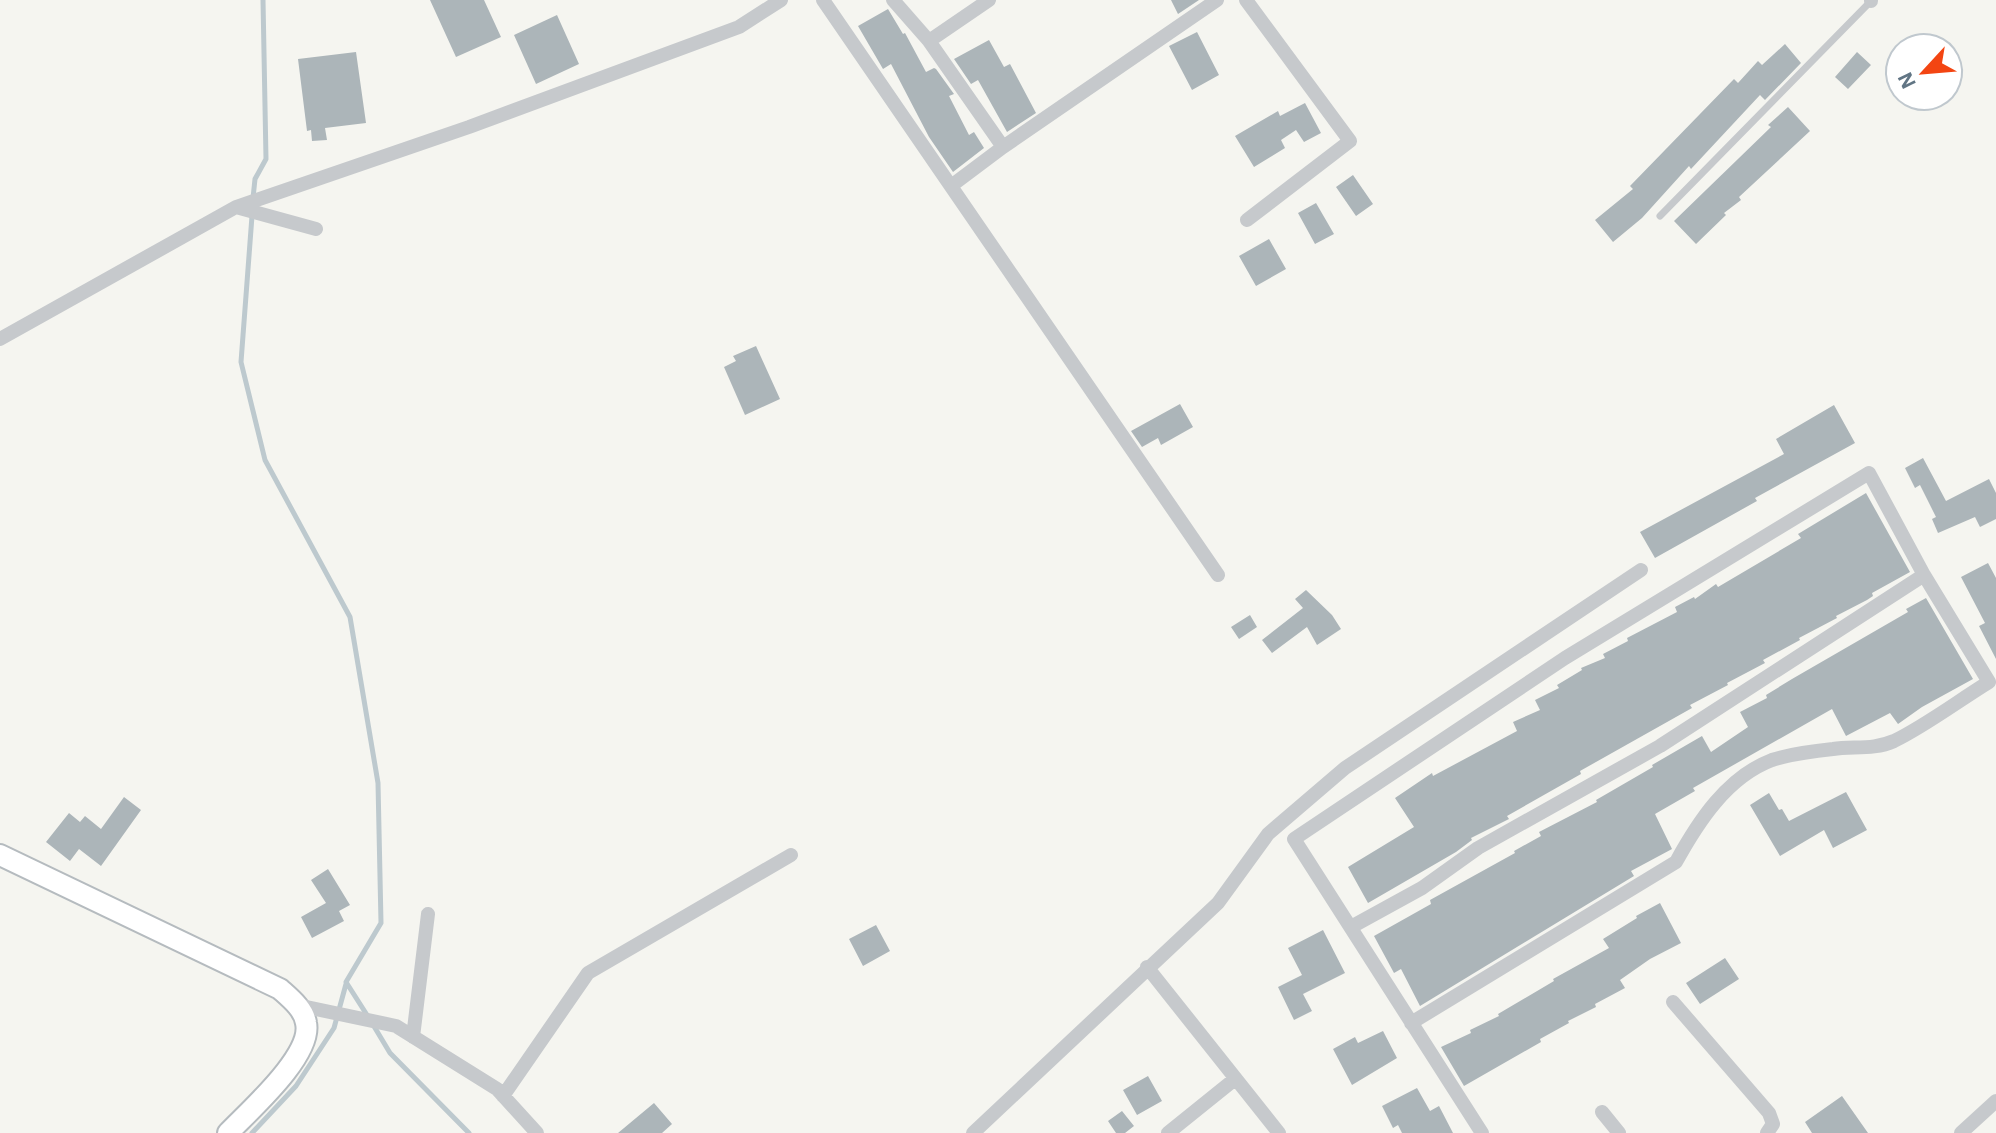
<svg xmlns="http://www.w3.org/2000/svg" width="1996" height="1133" font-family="'Alegreya Sans',sans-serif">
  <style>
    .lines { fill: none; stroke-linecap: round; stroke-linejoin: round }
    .stream { stroke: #bdc9ce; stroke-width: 5 }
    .building { fill: #acb5b9 }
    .secondary-casing { stroke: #b5bbbf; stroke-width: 24 }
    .lane { stroke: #c6c9cc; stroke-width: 7 }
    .street { stroke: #c6c9cc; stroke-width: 14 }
    .secondary { stroke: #fff; stroke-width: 20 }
  </style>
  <rect width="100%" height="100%" fill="#f5f5f0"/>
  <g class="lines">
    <path class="stream" d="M253,198L255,179L266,159L263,0
      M252,216L241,362L265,460L350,617L378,783L381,923L346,982L367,1015
      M372,1023L390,1053L469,1133
      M252,1133L296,1086L334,1028L346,984"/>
  </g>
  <path class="building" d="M430,0H484L501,37L456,57Z
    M1171,0H1199L1178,14Z
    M888,9L903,34L905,33L926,72L934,68L936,69L954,94L949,96L969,135L974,132L984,148L953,172L929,137L891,64L883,69L858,26Z
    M557,15L579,64L536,84L514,35Z
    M1197,32L1219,75L1192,90L1169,46Z
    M989,40L1004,67L1010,64L1036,113L1007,132L978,80L971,84L954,59Z
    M1785,44L1801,63L1765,100L1760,95L1691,169L1689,166L1642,218L1613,242L1595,220L1633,189L1630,186L1734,79L1738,83L1758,61L1762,65Z
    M356,52L366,123L325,128L327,140L312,141L311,130L307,131L298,59Z
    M1857,52L1871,65L1848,89L1835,77Z
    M1305,103L1321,133L1304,142L1296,130L1281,140L1285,148L1254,167L1235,136L1278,111L1280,116Z
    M1788,107L1810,131L1739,197L1741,200L1724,213L1726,215L1696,244L1674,221L1771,127L1768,125Z
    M1353,175L1373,204L1356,216L1336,187Z
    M1316,203L1334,234L1315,244L1298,213Z
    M1269,239L1286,269L1256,286L1239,256Z
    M756,346L780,399L745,415L724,367L736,361L733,356Z
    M1180,404L1193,427L1161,445L1158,438L1142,447L1131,431Z
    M1834,405L1855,443L1755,498L1757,501L1655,558L1640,532L1784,454L1776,439Z
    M1923,458L1946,501L1989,479L1996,493V519L1980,527L1975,517L1938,533L1932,519L1936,517L1920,485L1915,488L1905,468Z
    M1866,493L1910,572L1872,593L1873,596L1867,600L1836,616L1837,618L1799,638L1800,640L1763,660L1765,663L1727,683L1728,685L1690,705L1692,708L1580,771L1581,774L1507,816L1509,819L1471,838L1472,840L1456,852L1368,903L1348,867L1414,827L1395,798L1432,773L1433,776L1517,731L1513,722L1540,710L1535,700L1559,688L1557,685L1582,670L1581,668L1605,658L1603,654L1628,641L1627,638L1677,612L1675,607L1694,597L1695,599L1716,584L1718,587L1801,538L1798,534Z
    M1988,563L1996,578V659L1979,626L1985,623L1961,577Z
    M1306,590L1332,615L1341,629L1317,645L1307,627L1272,653L1262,640L1303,608L1295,599Z
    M1926,598L1973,679L1922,707L1898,724L1890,713L1846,736L1832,709L1693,788L1695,791L1655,814L1672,849L1631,871L1634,876L1420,1006L1401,969L1394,973L1374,936L1431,904L1430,900L1515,853L1514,851L1541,836L1539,832L1597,802L1596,800L1653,767L1652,765L1702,736L1711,752L1748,727L1740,712L1767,698L1766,695L1792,679L1908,612L1906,609Z
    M1250,615L1257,627L1239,639L1231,627Z
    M1846,792L1867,830L1833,848L1824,830L1780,856L1750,805L1769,793L1779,810L1782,809L1789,821Z
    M124,797L141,810L101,866L79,849L70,861L46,842L69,813L80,822L85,816L101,829Z
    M328,869L350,905L339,911L344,921L312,938L301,917L326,903L311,880Z
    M1660,903L1681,943L1650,959L1620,980L1625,988L1595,1004L1596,1007L1568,1021L1569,1023L1540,1039L1541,1042L1464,1086L1441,1047L1471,1033L1470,1030L1499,1016L1498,1014L1554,981L1553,979L1609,948L1603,939L1637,918L1636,916Z
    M876,925L890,951L863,966L849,939Z
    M1323,930L1345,973L1303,994L1312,1011L1294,1020L1278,987L1302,975L1288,948Z
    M1725,958L1739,979L1700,1004L1686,983Z
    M1383,1031L1397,1058L1352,1085L1333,1049L1355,1037L1358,1043Z
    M1148,1076L1162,1101L1137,1115L1123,1090Z
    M1417,1088L1430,1111L1439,1106L1453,1133H1402L1398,1125L1393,1128L1382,1106Z
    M1842,1096L1868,1133H1812L1805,1122Z
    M654,1103L672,1124L662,1133H618Z
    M1122,1111L1134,1126L1125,1133H1116L1108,1121Z"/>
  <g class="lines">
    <g class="secondary-casing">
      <path id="secondary" d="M0,855L280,989C290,998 304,1009 306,1023C313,1055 249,1111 228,1133"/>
    </g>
    <path class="lane" d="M1660,216L1871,1"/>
    <path class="street" d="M823,0L1218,575
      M893,0L929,41L1003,147
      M1246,0L1350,141L1247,220
      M1871,0V1
      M929,41L989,0
      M951,186L1003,147L1217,0
      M236,207L316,229
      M0,339L236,207L469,127L739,27L781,0
      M1351,927L1422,888L1478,848L1660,746L1924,575L1989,682C1958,701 1925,726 1894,741C1874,750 1853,746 1833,749C1814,751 1790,754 1772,760C1727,777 1698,822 1676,862L1411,1023
      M1147,967L1279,1133
      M1673,1002L1769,1113L1773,1124L1767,1133
      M297,1005L396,1026L497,1089L537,1133
      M413,1037L428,914
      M503,1096L588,973L791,855
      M1602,1112L1619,1133
      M973,1133L1218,903L1268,834L1345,768L1641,570
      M1168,1133L1235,1079
      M1482,1133L1294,839L1565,658L1869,473L1924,575
      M1961,1133L1996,1101"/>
    <use href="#secondary" class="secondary"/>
  </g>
  <g transform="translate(1924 72) rotate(244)"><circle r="38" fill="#ffffff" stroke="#c0c8ce" stroke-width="2"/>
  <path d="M0-6L14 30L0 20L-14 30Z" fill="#f34512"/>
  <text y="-12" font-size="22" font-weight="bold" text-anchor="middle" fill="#617584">N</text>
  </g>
</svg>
